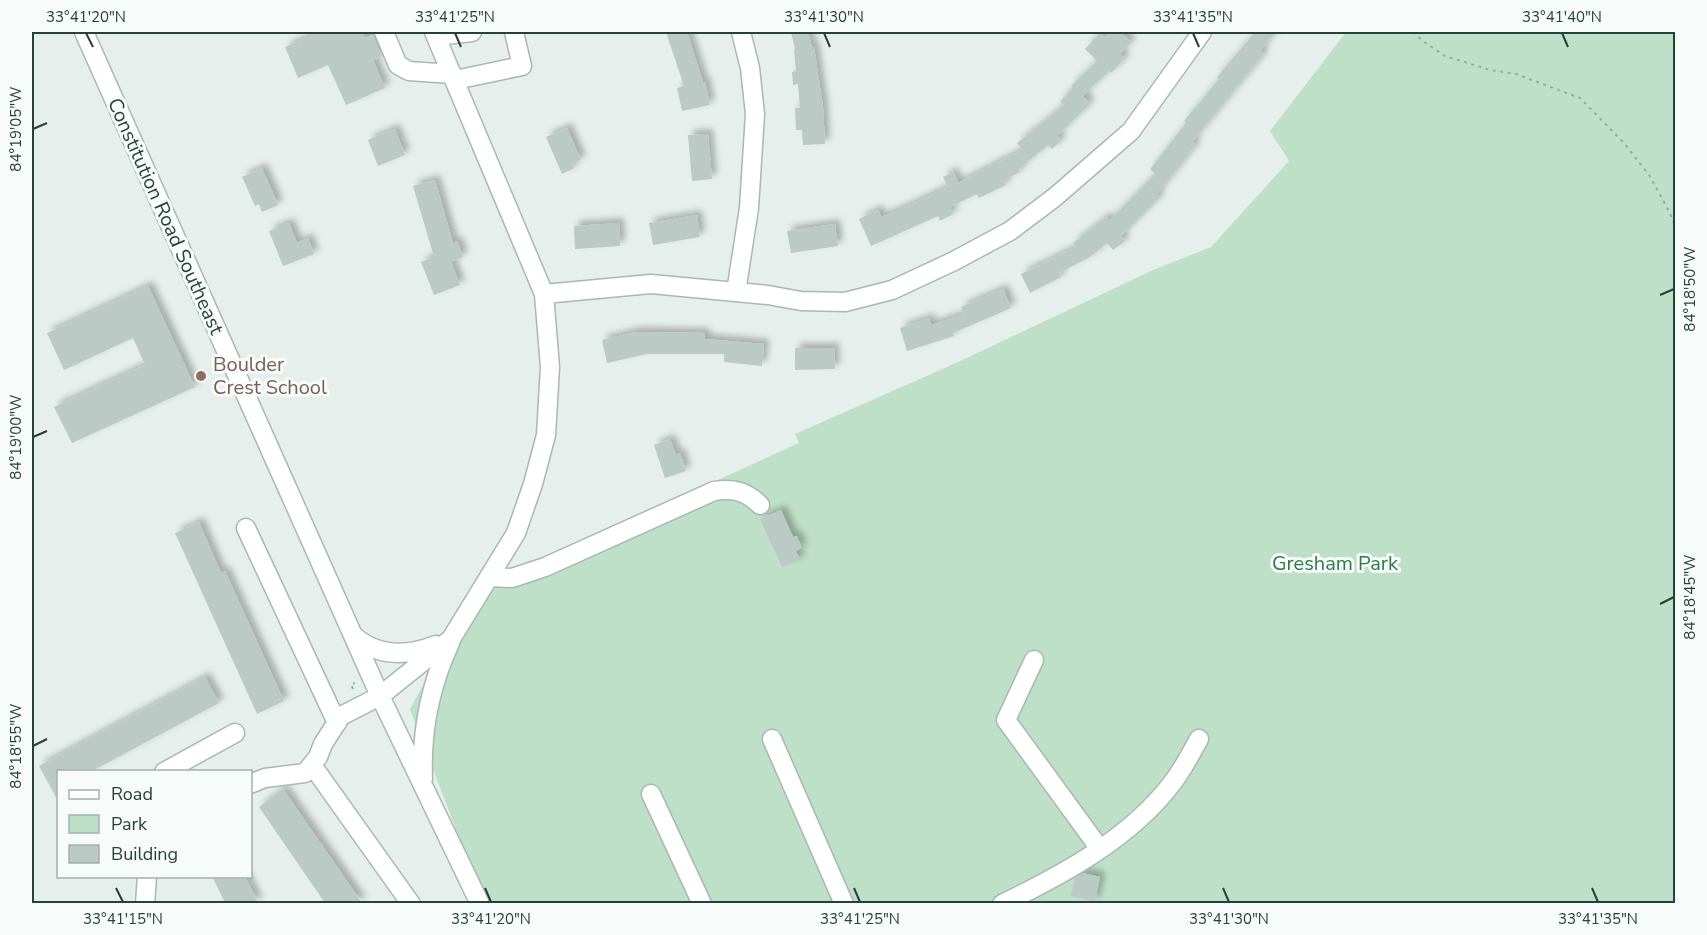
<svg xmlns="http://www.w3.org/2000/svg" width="1707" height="935" font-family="'Nunito Sans',sans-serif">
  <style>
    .green { fill: #bfe0c8 }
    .building { fill: #bbcac4; filter: url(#shadow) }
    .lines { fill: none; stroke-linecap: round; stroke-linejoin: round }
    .minor-casing { stroke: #a8b8b2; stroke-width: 21 }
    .path { stroke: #86b3a5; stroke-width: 2; stroke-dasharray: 3 4.5; stroke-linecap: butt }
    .minor { stroke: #fff; stroke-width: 18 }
    .ticks { fill: none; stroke: #24423a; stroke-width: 2 }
    .education-dot { fill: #8d6e63; stroke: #f7fbf9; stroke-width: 2 }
    .labels { text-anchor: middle; stroke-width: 6; stroke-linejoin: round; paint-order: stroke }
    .street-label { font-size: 20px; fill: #24423a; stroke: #f7fbf9 }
    .education-label { font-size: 20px; fill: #785e54; stroke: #f7fbf9; text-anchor: start }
    .park-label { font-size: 20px; fill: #2d7a4b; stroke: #f7fbf9 }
    .neatline { fill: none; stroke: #24423a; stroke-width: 2 }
    .ticks-label { font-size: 15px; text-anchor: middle; fill: #24423a }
  </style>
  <defs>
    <filter id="shadow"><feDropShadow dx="5" dy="-5" stdDeviation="3" flood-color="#0004"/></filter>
  </defs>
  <rect width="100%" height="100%" fill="#e6efeb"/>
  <path class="green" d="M1346,32H1675V903H484L410,709L476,590L799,443L795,434L956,363L1153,270L1211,247L1289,161L1270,131Z"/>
  <path class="building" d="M315,32H362L365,38L373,35L382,56L373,60L385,88L346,105L328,65L298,78L285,47L316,34Z
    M666,32H687L703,82H705L710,105L682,111L677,88L684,86Z
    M791,32H808L812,47H814L823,107L825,144L803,145L802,130H796L795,108H800L798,84L793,85L792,72L796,71L794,49H795Z
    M1109,32H1120L1131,42L1120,54L1125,58L1111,73L1109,71L1083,96L1090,104L1057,136L1061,141L1052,149L1048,145L1019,169L1020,172L1004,180L1006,185L979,198L977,194L950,207L953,214L940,221L938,216L871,246L859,219L878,210L881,217L897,211L948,187L943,177L953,172L958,183L1022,150L1017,143L1064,105L1060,101L1073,88L1071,86L1097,61L1085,49L1100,33L1104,37Z
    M1255,32H1275L1260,51L1264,54L1192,142L1196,145L1157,194L1160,197L1121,236L1125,241L1113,250L1107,243L1090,257L1059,273L1061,277L1030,293L1021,274L1076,247L1073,243L1106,217L1109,221L1155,174L1150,169L1186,123L1184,121L1219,79L1217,77Z
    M567,128L581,160L572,164L574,168L562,174L546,137Z
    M395,129L405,155L378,166L368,140Z
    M708,134L712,179L692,181L688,135Z
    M262,168L278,205L262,212L259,204L255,206L242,177Z
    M435,180L453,243L457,241L463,257L451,262L460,285L434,295L421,262L434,257L413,186Z
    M697,215L700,237L653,245L649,223Z
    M289,223L297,243L308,238L314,254L283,266L269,231Z
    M619,223L620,246L575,249L574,226Z
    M835,224L838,246L791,253L787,231Z
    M148,286L195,387L72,443L54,407L145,365L133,338L64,370L47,333Z
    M1003,289L1011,308L953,333L954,336L907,351L900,328L929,318L931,325L964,314L961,307Z
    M636,332L705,333V339L764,344L762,366L724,362V354H647L607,363L602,340Z
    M795,348H834L835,369L795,370Z
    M670,439L676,455L680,453L686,471L665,478L654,445Z
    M781,510L793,537L797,536L802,548L796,551L800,560L782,567L760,519Z
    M199,522L221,573L225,571L284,701L257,714L175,533Z
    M205,677L219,703L92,771H58V801L39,766Z
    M283,789L362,903H325L259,807Z
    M1083,873L1100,877L1095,902L1071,896L1075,878Z
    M212,876H245L258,903H225Z"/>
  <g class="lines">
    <g class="minor-casing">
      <path id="minor" d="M84,32L380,696L480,904
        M384,32L398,65L409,71L452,74
        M436,36L472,32
        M455,80L522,66L514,32
        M736,292L749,208L755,114L750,68L741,32
        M544,294L651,284L768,295L801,301L845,302L892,290L954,261L1010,231L1055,197L1131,131L1202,32
        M246,528L337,723
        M490,577L512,578L545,567L714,491C733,488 746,491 760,505
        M355,637C379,657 408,656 436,645
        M1034,660L1006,720L1100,849
        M772,739L844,904
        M312,765L411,904
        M164,772L235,733
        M423,779C421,732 430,686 450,643
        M250,784L265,778L305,773L318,757L323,744L341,716L380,696L451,639L516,533L533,484L546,435L550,367L544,294L434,32
        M651,794L702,904
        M145,904L147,876
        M1002,904C1064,874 1131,838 1173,782C1183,769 1191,753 1199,739"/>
    </g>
    <path class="path" d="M1413,32L1424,42L1445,56L1490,70L1516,74L1580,98L1624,143L1649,175L1669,211L1676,228
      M353,689L351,684L355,683"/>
    <use href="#minor" class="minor"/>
  </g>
  <path class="ticks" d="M86,33L93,47M455,33L461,47M824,33L830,47M1193,33L1199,47M1562,33L1568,47M33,129L47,123M1660,295L1674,289M33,437L47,431M1660,604L1674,597M33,746L47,739M116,888L123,902M485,888L491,902M854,888L860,902M1223,888L1229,902M1592,888L1598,902"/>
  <circle class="education-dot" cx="201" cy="376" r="6"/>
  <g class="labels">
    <g class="street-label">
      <text transform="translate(166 216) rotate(66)" y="7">Constitution Road Southeast</text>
    </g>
    <g class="education-label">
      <text x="213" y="371">Boulder<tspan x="213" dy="23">Crest School</tspan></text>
    </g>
    <g class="park-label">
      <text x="1335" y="570">Gresham Park</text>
    </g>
  </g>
  <rect width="1707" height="935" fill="none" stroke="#f7fbf9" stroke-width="66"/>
  <rect x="57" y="770" width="195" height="108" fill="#f7fbf9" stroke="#a3b1ad" stroke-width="1.5"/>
  <rect x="69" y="790" width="30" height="9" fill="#ffffff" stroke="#a3b1ad" stroke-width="1.5"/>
  <text x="111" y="800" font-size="18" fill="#24423a">Road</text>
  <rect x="69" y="815" width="30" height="18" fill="#bfe0c8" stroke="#a3b1ad" stroke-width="1.5"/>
  <text x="111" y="830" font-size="18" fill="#24423a">Park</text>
  <rect x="69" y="845" width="30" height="18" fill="#bbcac4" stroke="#a3b1ad" stroke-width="1.5"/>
  <text x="111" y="860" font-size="18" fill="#24423a">Building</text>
  <rect x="33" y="33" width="1641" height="869" class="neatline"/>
  <g class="ticks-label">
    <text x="86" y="22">33°41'20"N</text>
    <text x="455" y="22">33°41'25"N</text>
    <text x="824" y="22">33°41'30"N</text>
    <text x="1193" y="22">33°41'35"N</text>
    <text x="1562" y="22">33°41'40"N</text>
    <text transform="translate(16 129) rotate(-90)" y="5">84°19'05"W</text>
    <text transform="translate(1690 289) rotate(-90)" y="5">84°18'50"W</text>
    <text transform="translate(16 437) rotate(-90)" y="5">84°19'00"W</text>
    <text transform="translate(1690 597) rotate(-90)" y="5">84°18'45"W</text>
    <text transform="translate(16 746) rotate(-90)" y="5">84°18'55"W</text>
    <text x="123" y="924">33°41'15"N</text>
    <text x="491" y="924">33°41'20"N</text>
    <text x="860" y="924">33°41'25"N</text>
    <text x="1229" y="924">33°41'30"N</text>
    <text x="1598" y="924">33°41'35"N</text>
  </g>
</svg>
